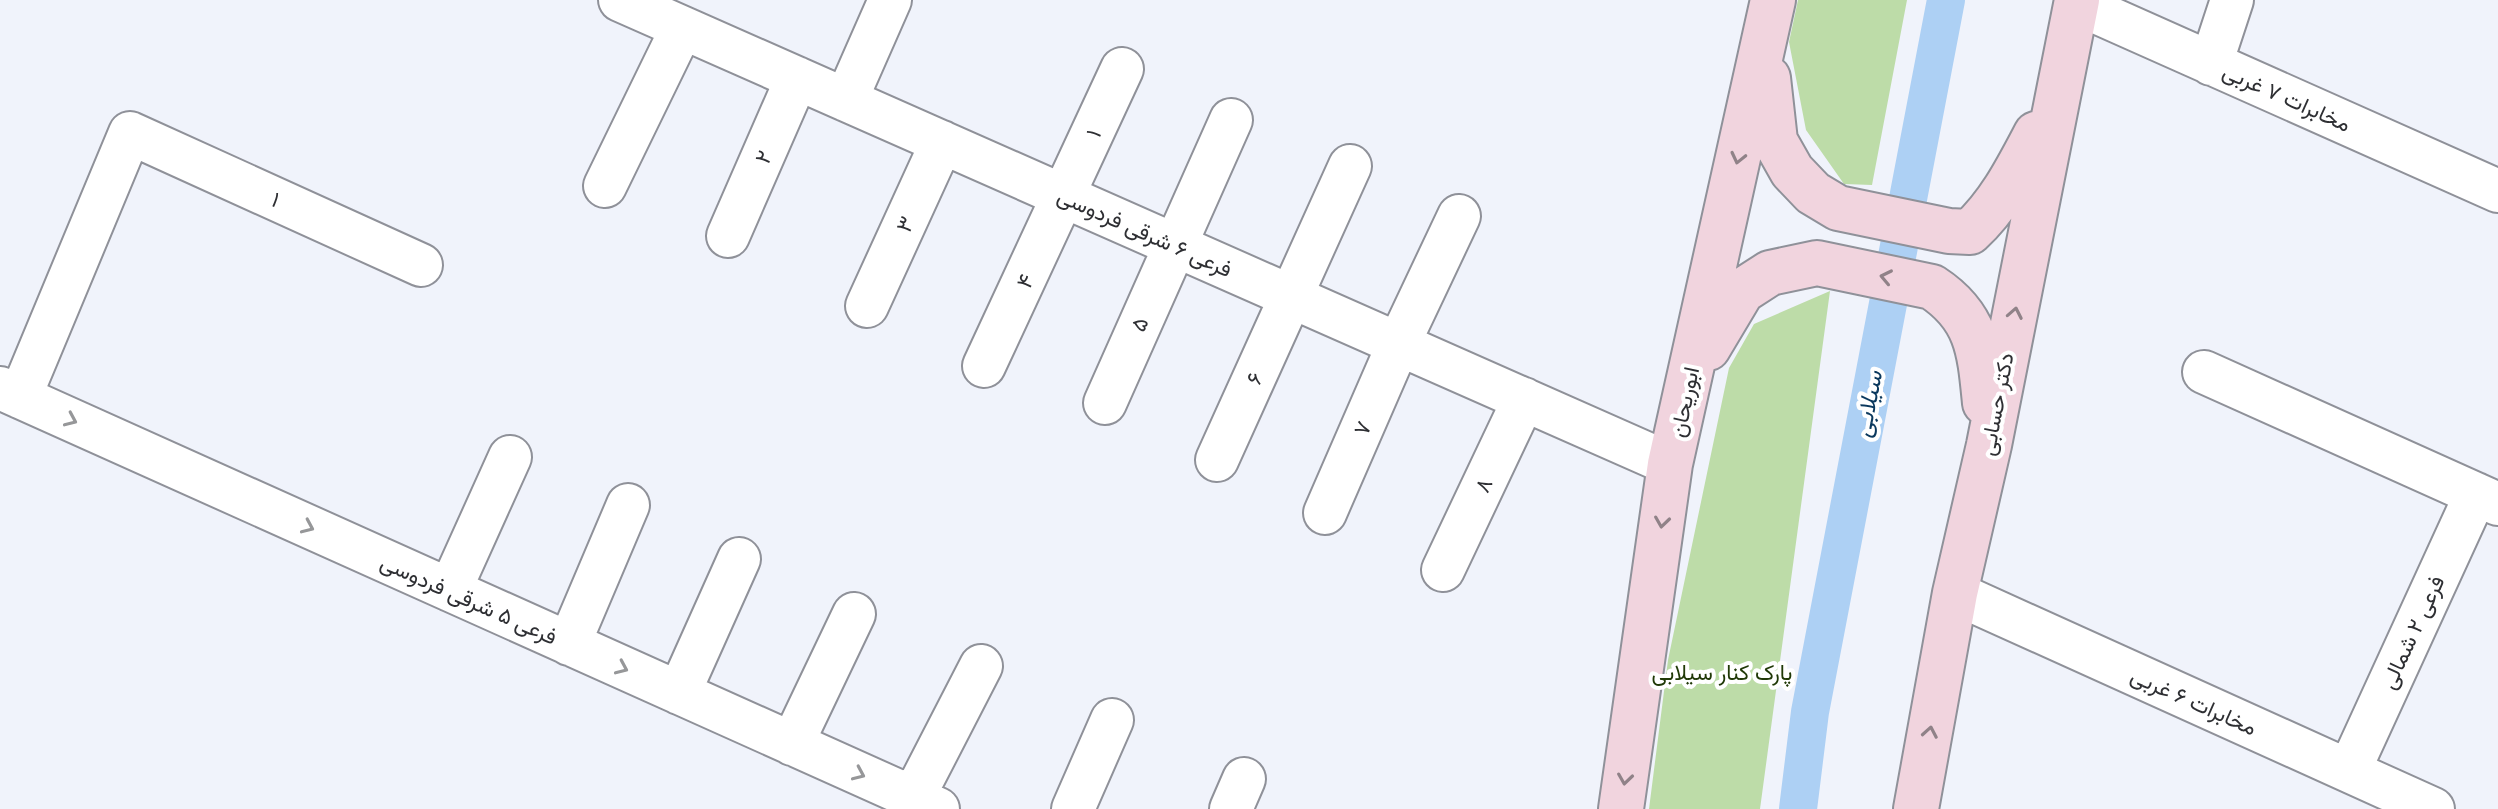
<svg xmlns="http://www.w3.org/2000/svg" width="2498" height="809" font-family="'Fira Sans',Vazirmatn,sans-serif">
  <style>
    .green { fill: #bddca8 }
    .lines { fill: none; stroke-linecap: round; stroke-linejoin: round }
    .canal { stroke: #add0f4; stroke-width: 38 }
    .minor-casing { stroke: #8f9199; stroke-width: 46 }
    .secondary-casing { stroke: #8f9199; stroke-width: 48 }
    .minor { stroke: #fff; stroke-width: 42 }
    .secondary { stroke: #f1d4de; stroke-width: 44 }
    .oneway { stroke: #908288 }
    .oneway2 { stroke: #969799 }
    .labels { text-anchor: middle; stroke-width: 8; stroke-linejoin: round; paint-order: stroke }
    .street-label { font-size: 22px; fill: #2e2f33; stroke: #fff }
    .park-label { font-size: 22px; fill: #203907; stroke: #fff }
    .water-label { font-size: 24px; font-style: italic; fill: #0a385d; stroke: #fff }
  </style>
  <rect width="100%" height="100%" fill="#f0f3fb"/>
  <path class="green" d="M1798,0H1907L1872,185L1844,184L1806,130L1789,42Z
    M1830,291L1760,809H1649L1668,660L1729,368L1754,324Z"/>
  <g class="lines">
    <path class="canal" d="M1798,809L1810,712L1946,0"/>
    <g class="minor-casing">
      <path id="minor" d="M620,0L1670,464
        M2076,3L2498,191
        M2211,64L2232,0
        M846,100L890,0
        M605,186L682,28
        M728,236L797,78
        M867,306L942,142
        M984,366L1122,69
        M2204,372L2498,504
        M0,388L938,809
        M20,397L130,133L421,265
        M1105,403L1231,120
        M1217,460L1350,166
        M1325,513L1399,343L1459,216
        M1443,570L1524,399
        M450,590L510,457
        M1955,593L2433,809
        M569,644L628,505
        M679,693L739,559
        M792,744L854,614
        M2349,771L2476,494
        M913,798L981,666
        M1073,809L1112,720
        M1231,809L1244,779"/>
    </g>
    <g class="secondary-casing">
      <path id="secondary" d="M1768,78L1775,141L1792,171L1813,193L1838,208L1949,231L1970,232C2000,204 2017,170 2036,134
        M1708,348L1742,291L1770,273L1817,263L1932,287C1978,317 1980,352 1985,403
        M1621,809L1670,464L1773,0
        M1916,809L1955,593L1989,445L2077,0"/>
    </g>
    <use href="#minor" class="minor"/>
    <use href="#secondary" class="secondary"/>
  </g>
  <defs><path id="oneway-chevron" d="M-2-3.5L2.5 0L-2 3.5" fill="none" stroke-width="1.6" stroke-linecap="round" stroke-linejoin="round" transform="scale(2)"/></defs>
  <g class="oneway">
    <use href="#oneway-chevron" transform="translate(1738 158) rotate(103)"/>
    <use href="#oneway-chevron" transform="translate(1886 277) rotate(-168)"/>
    <use href="#oneway-chevron" transform="translate(2015 313) rotate(-79)"/>
    <use href="#oneway-chevron" transform="translate(1662 522) rotate(98)"/>
    <use href="#oneway-chevron" transform="translate(1930 732) rotate(-80)"/>
    <use href="#oneway-chevron" transform="translate(1625 779) rotate(98)"/>
  </g>
  <g class="oneway2">
    <use href="#oneway-chevron" transform="translate(71 420) rotate(24)"/>
    <use href="#oneway-chevron" transform="translate(308 527) rotate(24)"/>
    <use href="#oneway-chevron" transform="translate(622 668) rotate(24)"/>
    <use href="#oneway-chevron" transform="translate(859 774) rotate(24)"/>
  </g>
  <g class="labels">
    <g class="street-label">
      <text transform="translate(2287 97) rotate(24)" y="8">مخابرات ۷ غربی</text>
      <text transform="translate(1093 133) rotate(-66)" y="8">۱</text>
      <text transform="translate(763 157) rotate(-66)" y="8">۲</text>
      <text transform="translate(276 199) rotate(24)" y="8">۱</text>
      <text transform="translate(905 224) rotate(-66)" y="8">۳</text>
      <text transform="translate(1145 232) rotate(24)" y="8">فرعی ۶ شرقی فردوسی</text>
      <text transform="translate(1025 281) rotate(-65)" y="8">۴</text>
      <text transform="translate(1139 324) rotate(-66)" y="8">۵</text>
      <text transform="translate(1254 378) rotate(-66)" y="8">۶</text>
      <text transform="translate(1684 402) rotate(-78)" y="8">ابوریحان</text>
      <text transform="translate(1996 404) rotate(-79)" y="8">دکتر حسابی</text>
      <text transform="translate(1362 428) rotate(-66)" y="8">۷</text>
      <text transform="translate(1483 485) rotate(-65)" y="8">۸</text>
      <text transform="translate(469 599) rotate(24)" y="8">فرعی ۵ شرقی فردوسی</text>
      <text transform="translate(2412 632) rotate(-65)" y="8">فرعی ۲ شمالی</text>
      <text transform="translate(2194 701) rotate(24)" y="8">مخابرات ۶ غربی</text>
    </g>
    <g class="park-label">
      <text x="1722" y="680">پارک کنار سیلابی</text>
    </g>
    <g class="water-label">
      <text transform="translate(1868 404) rotate(-79)" y="8">سیلابی</text>
    </g>
  </g>
</svg>
